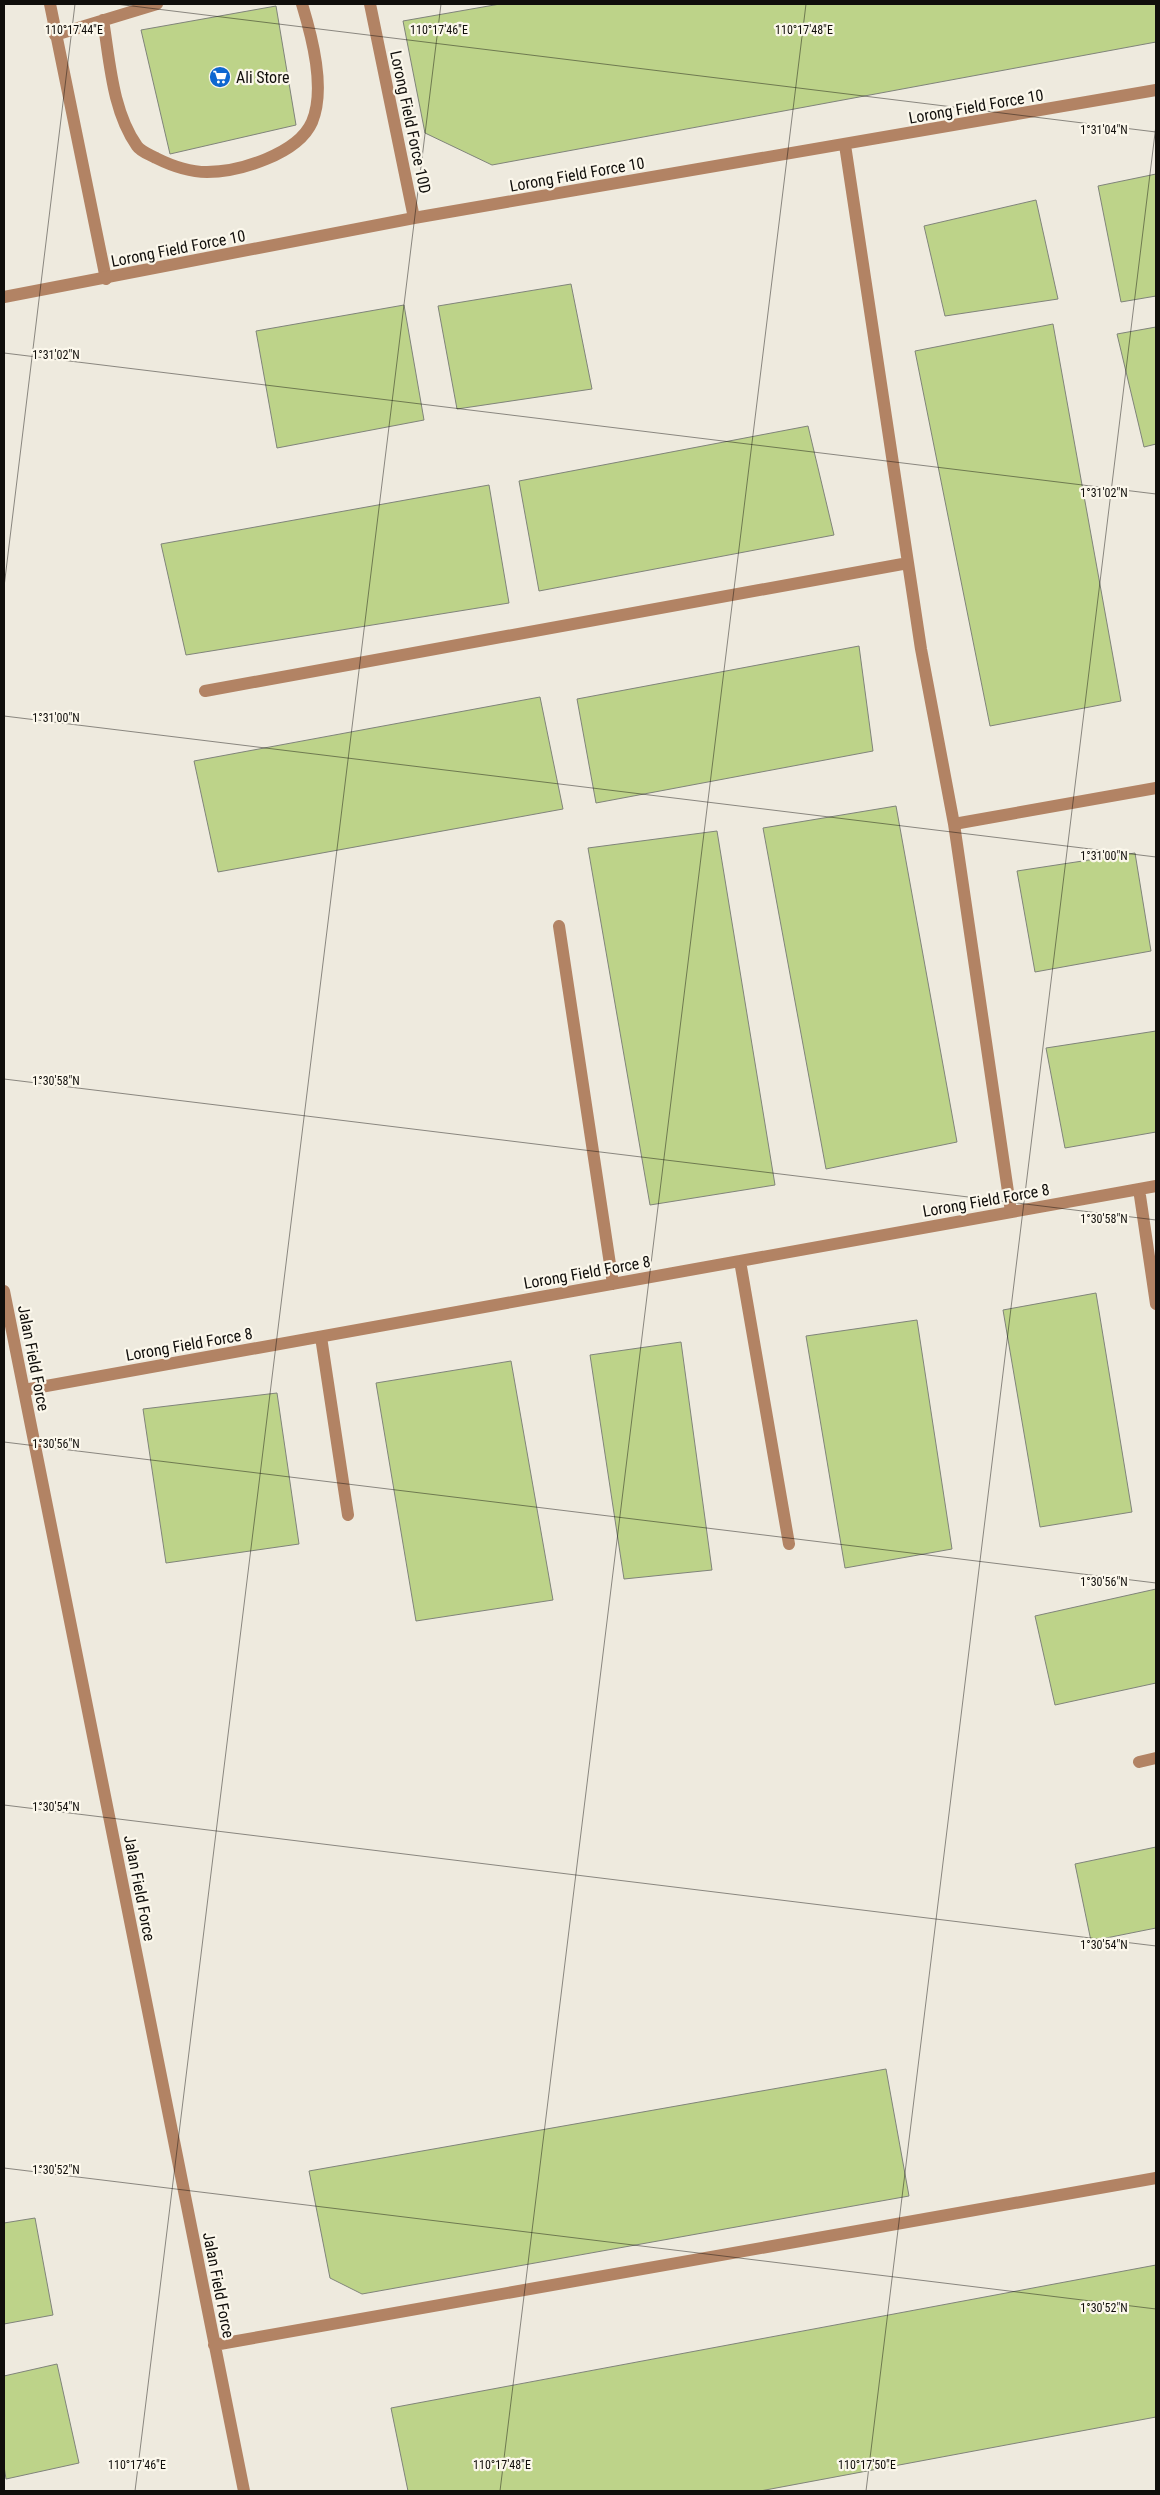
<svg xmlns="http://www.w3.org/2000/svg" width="1160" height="2495" font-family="'Roboto Condensed',sans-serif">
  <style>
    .building { fill: #bdd389; stroke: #80847a }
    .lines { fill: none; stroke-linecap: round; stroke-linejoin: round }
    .lane { stroke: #b28364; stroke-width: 12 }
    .street { stroke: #b28364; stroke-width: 12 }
    .ticks { fill: none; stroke: #100e0b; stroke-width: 1; stroke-opacity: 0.45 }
    .labels { text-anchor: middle; stroke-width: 4.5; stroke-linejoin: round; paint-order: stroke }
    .poi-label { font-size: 16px; fill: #100e0b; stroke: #fbf7eb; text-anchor: start }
    .street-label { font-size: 16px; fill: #100e0b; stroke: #fbf7eb }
    .ticks-label { font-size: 12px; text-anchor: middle; fill: #100e0b; stroke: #fbf7eb; stroke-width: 4.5; stroke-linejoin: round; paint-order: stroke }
  </style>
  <rect width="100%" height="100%" fill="#eeeade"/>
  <path class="building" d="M500,4H1156V42L492,165L425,133L403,21Z
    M276,6L296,125L170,154L141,30Z
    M1156,174V296L1121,302L1098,186Z
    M1036,200L1058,299L945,316L924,226Z
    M571,284L592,389L457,409L438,306Z
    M404,305L424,420L277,448L256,331Z
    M1053,324L1121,701L990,726L915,351Z
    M1156,327V444L1144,447L1117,334Z
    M808,426L834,535L539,591L519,481Z
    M489,485L509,603L186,655L161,544Z
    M859,646L873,751L596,803L577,699Z
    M540,697L563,809L218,872L194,761Z
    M896,806L957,1142L826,1169L763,828Z
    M717,831L775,1185L650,1205L588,848Z
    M1135,853L1151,951L1035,972L1017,871Z
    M1156,1031V1132L1065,1148L1046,1048Z
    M1096,1293L1132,1512L1040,1527L1003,1310Z
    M917,1320L952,1549L845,1568L806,1336Z
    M681,1342L712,1570L624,1579L590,1355Z
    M511,1361L553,1600L416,1621L376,1383Z
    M277,1393L299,1544L166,1563L143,1409Z
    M1156,1589V1683L1055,1705L1035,1616Z
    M1156,1847V1928L1091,1941L1075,1864Z
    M886,2069L909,2196L362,2294L330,2278L309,2171Z
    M35,2218L53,2315L4,2324V2223Z
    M1156,2265V2417L760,2491H408L391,2408Z
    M57,2364L79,2463L6,2479L4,2466V2376Z"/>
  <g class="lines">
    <path class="lane" d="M50,4L106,279
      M103,20C110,62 112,110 137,146C141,152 151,155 156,158C172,166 189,172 207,172C239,172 298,154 312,122C326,89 312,37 302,4
      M55,35L157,4"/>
    <path class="street" d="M370,4L414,218
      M845,145L921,649L954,824L1011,1212
      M4,297L414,218L1156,90
      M205,691L908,563
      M954,824L1156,788
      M559,926L613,1284
      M1139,1189L1156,1304
      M740,1261L789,1544
      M4,1291L244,2491
      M321,1337L348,1515
      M24,1390L1156,1186
      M1139,1762L1156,1758
      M214,2345L1156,2178"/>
  </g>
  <path class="ticks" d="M116,4L1156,132M4,353L1156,494M4,587L75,4M4,716L1156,857M4,1079L1156,1220M4,1442L1156,1583M4,1805L1156,1946M4,2168L1156,2309M135,2491L441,4M500,2491L806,4M866,2491L1156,125"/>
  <defs>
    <g id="supermarket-disc" transform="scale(1.125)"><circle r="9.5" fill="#0e67d0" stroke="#fbf7eb"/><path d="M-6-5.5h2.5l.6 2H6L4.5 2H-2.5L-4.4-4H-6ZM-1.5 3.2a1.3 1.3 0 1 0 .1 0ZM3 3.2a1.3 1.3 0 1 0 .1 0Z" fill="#fff"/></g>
  </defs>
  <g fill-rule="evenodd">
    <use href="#supermarket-disc" x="220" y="77"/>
  </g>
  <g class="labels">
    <g class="poi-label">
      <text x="236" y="83">Ali Store</text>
    </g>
    <g class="street-label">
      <text transform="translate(976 106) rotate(-10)" y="6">Lorong Field Force 10</text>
      <text transform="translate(411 122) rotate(78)" y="6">Lorong Field Force 10D</text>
      <text transform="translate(577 174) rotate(-10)" y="6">Lorong Field Force 10</text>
      <text transform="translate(178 248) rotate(-11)" y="6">Lorong Field Force 10</text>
      <text transform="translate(986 1200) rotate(-10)" y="6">Lorong Field Force 8</text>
      <text transform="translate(587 1272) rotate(-10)" y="6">Lorong Field Force 8</text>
      <text transform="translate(189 1344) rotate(-10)" y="6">Lorong Field Force 8</text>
      <text transform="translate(34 1358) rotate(79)" y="6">Jalan Field Force</text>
      <text transform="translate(140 1888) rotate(79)" y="6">Jalan Field Force</text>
      <text transform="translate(219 2285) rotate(79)" y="6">Jalan Field Force</text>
    </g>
  </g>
  <g class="ticks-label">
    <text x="74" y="34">110°17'44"E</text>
    <text x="439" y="34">110°17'46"E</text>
    <text x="804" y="34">110°17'48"E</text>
    <text x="1104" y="134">1°31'04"N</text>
    <text x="56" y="359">1°31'02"N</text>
    <text x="1104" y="497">1°31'02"N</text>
    <text x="56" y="722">1°31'00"N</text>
    <text x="1104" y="860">1°31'00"N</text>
    <text x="56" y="1085">1°30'58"N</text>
    <text x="1104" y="1223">1°30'58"N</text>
    <text x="56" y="1448">1°30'56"N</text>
    <text x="1104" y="1586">1°30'56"N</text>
    <text x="56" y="1811">1°30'54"N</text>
    <text x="1104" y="1949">1°30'54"N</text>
    <text x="56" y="2174">1°30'52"N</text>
    <text x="1104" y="2312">1°30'52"N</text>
    <text x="137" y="2469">110°17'46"E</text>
    <text x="502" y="2469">110°17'48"E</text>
    <text x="867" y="2469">110°17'50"E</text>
  </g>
  <rect width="1160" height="2495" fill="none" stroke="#100e0b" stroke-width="10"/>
</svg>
